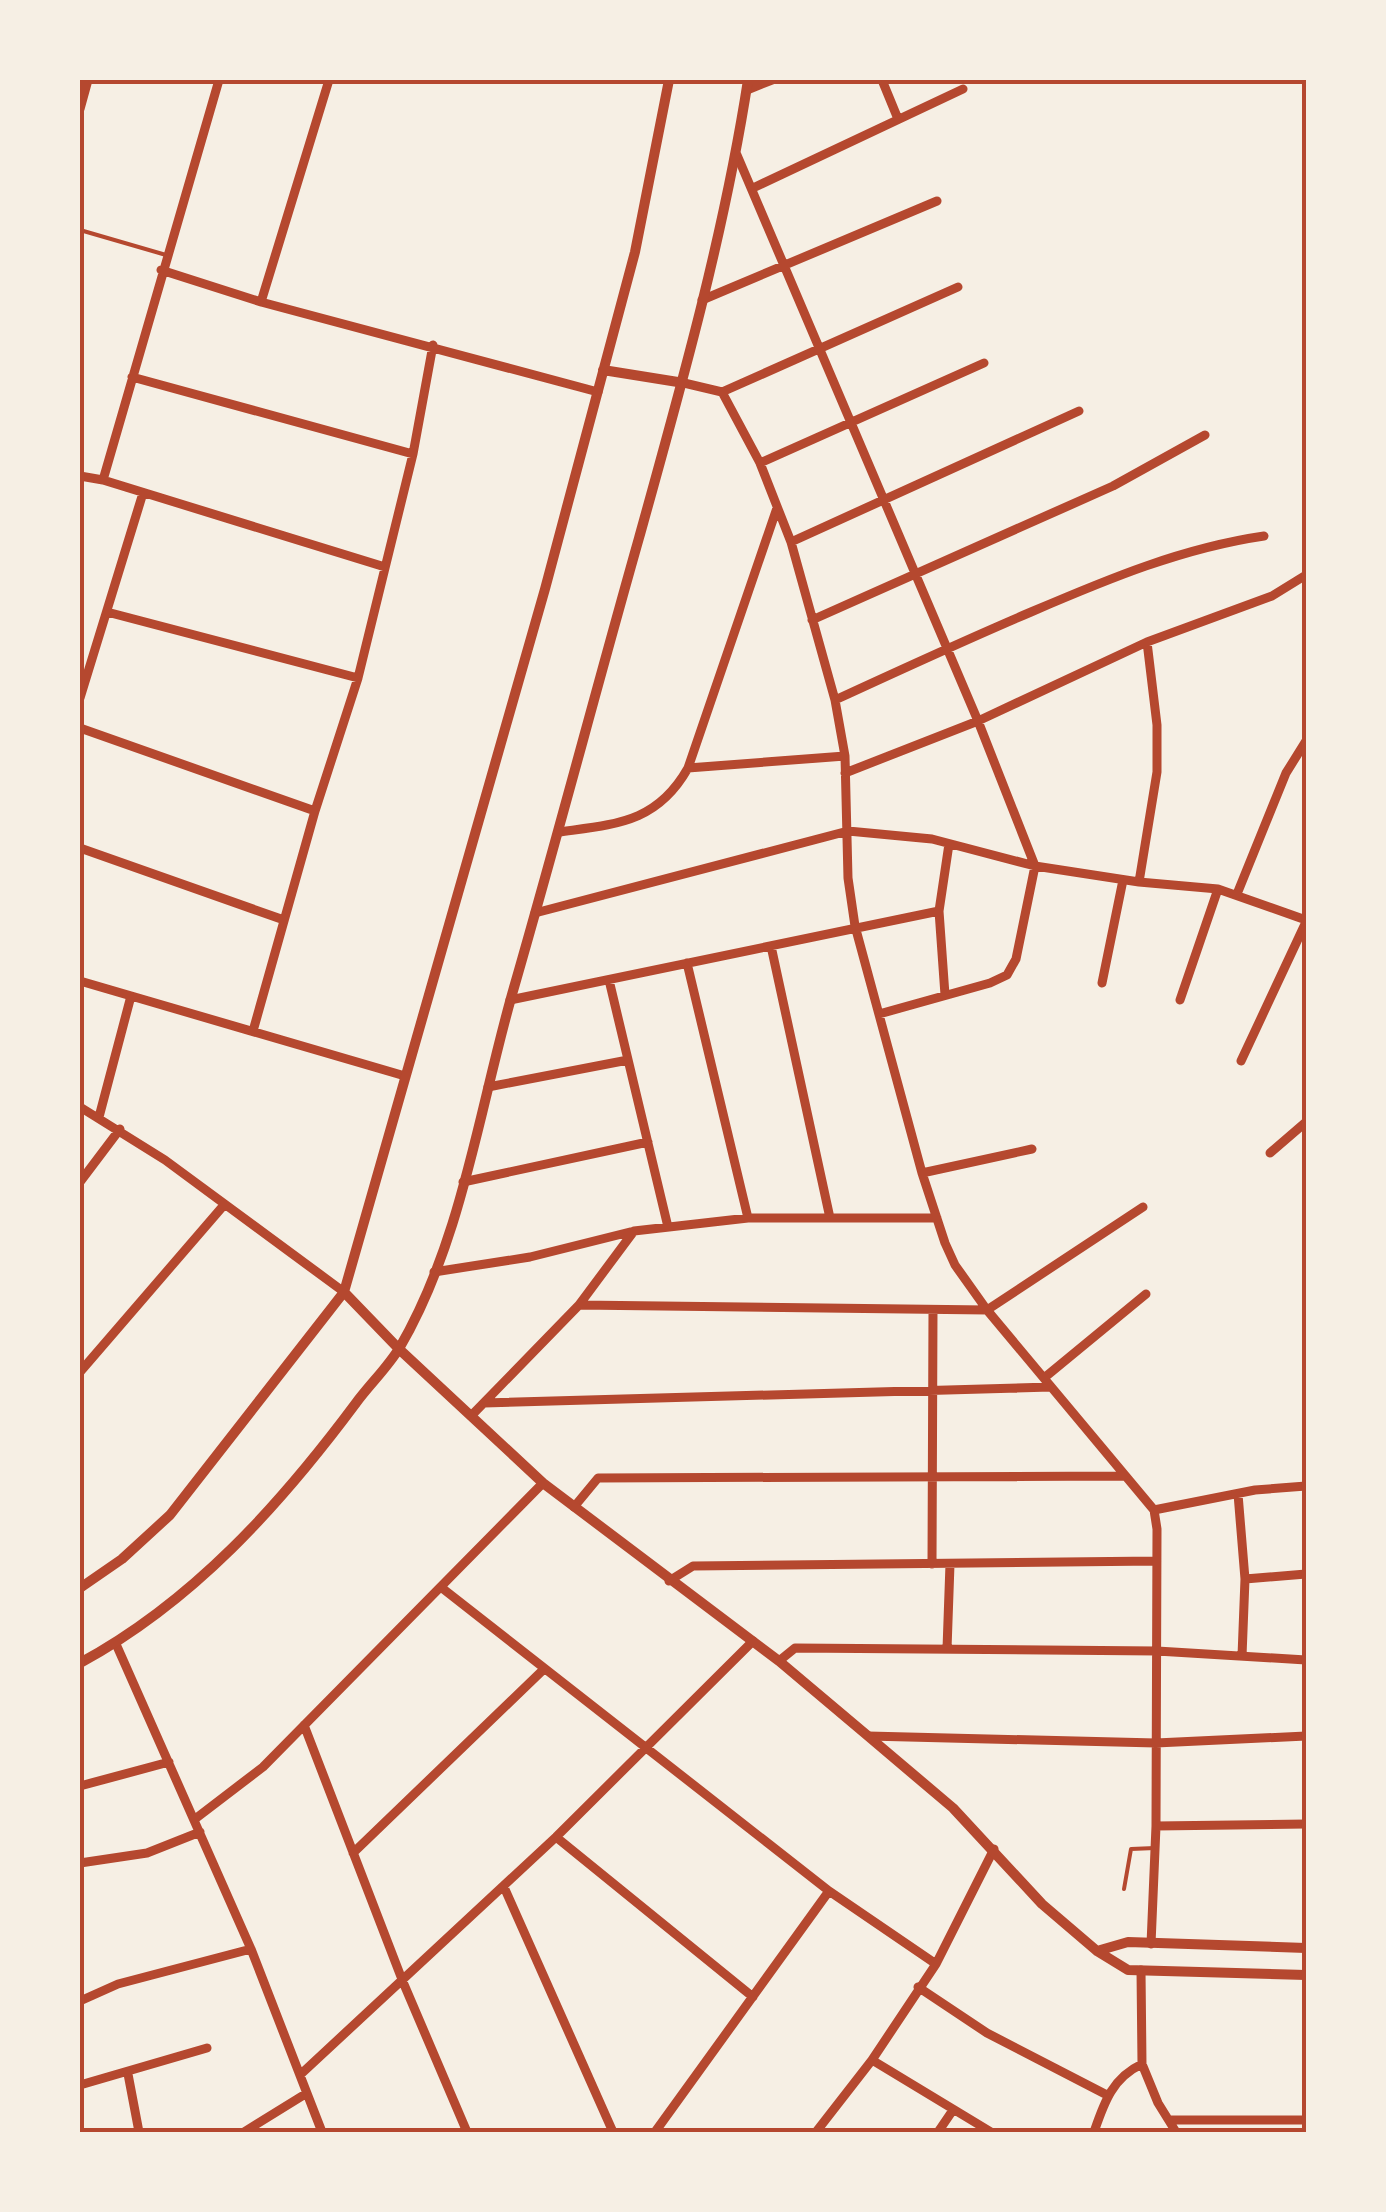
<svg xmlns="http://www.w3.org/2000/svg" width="1386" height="2212" font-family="'Sofia Sans Condensed',sans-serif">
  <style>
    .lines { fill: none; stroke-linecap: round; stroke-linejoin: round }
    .service { stroke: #b5482f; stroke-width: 4 }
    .minor { stroke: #b5482f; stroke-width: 9 }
    .tertiary { stroke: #b5482f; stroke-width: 10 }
    .neatline { fill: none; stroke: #b5482f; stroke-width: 4 }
  </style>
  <rect width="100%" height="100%" fill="#f6efe4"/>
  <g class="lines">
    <path class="service" d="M80,230L166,255
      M1124,1889L1131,1849L1155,1848"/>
    <path class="minor" d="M882,80L898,119
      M747,90L772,80
      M80,109L88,80
      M737,155L978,721L1035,866L1016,959L1007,975L990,983L879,1014
      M753,188L963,89
      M161,270L261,302L598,392
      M702,300L937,201
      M261,302L329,80
      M132,377L413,454
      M684,383L722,392L760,463L791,542L835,700L845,756L848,878L855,926L922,1173L945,1243L955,1265L987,1310L1154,1510L1157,1529L1156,1826L1151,1944
      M722,392L958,287
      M760,463L984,363
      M80,476L103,480L385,567
      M103,480L219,80
      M791,542L1079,411
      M107,612L358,678
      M812,620L1113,486L1205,435
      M80,698L143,493
      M835,700C900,670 965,640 1031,612C1108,579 1182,548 1264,536
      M80,728L315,811
      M688,768L845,756
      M845,773L978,721L1147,642L1272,596L1306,575
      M559,832C616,824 657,823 688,768L777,508
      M80,848L284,920
      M1139,882L1157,772V725L1147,642
      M1237,894L1286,773L1306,741
      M535,913L848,831L932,839L1035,866L1139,882L1218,889L1306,920
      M771,946L830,1218
      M687,963L748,1218
      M609,980L668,1227
      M80,981L405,1076
      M1102,983L1123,880
      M945,995L939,911L949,844
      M510,1000L939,911
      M1180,1000L1218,889
      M253,1031L315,811L358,678L413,454L433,345
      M1241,1061L1306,922
      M488,1087L628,1060
      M80,1107L165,1160L344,1292
      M99,1117L131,996
      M1270,1153L1306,1122
      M922,1173L1032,1149
      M80,1182L120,1129
      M463,1182L648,1142
      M434,1272L530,1257L634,1231L748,1218H937
      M579,1305L987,1310L1143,1207
      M80,1372L224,1205
      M1044,1378L1146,1294
      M484,1403L1051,1387
      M471,1416L579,1305L634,1231
      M1238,1494L1245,1579
      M574,1507L598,1478L1125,1476
      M1154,1510L1255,1490L1306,1486
      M932,1564L933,1310
      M669,1581L693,1566L1157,1561
      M442,1588L829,1891L936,1964
      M116,1644L251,1949L322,2132
      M947,1649L950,1564
      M1242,1656L1245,1579L1306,1574
      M779,1661L795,1648L1157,1651L1306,1660
      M304,1725L403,1982L467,2132
      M868,1736L1156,1743L1306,1736
      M80,1786L169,1762
      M195,1819L263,1767L543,1483
      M1156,1826L1306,1824
      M556,1837L753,1997
      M353,1853L544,1669
      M80,1863L147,1853L200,1832
      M504,1887L613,2132
      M1141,1970L1142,2064L1158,2103L1176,2132
      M918,1987L987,2033L1107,2095
      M80,2001L118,1984L251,1949
      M872,2060L991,2132
      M128,2074L139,2132
      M301,2074L556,1837L753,1641
      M80,2085L207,2048
      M1169,2120H1306
      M244,2132L307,2093
      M655,2132L829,1891
      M816,2132L872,2060L936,1964L994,1849
      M938,2132L953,2110
      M1094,2132C1104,2103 1112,2078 1142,2064"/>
    <path class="tertiary" d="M603,370L684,383
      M344,1292L399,1349L543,1483L779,1661L868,1736L953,1808L1042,1904L1097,1951L1128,1970L1306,1975
      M80,1588L122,1559L170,1515L344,1292L545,589L635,252L669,80
      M80,1663C193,1602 280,1505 356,1403C370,1384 388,1367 400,1347C463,1239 480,1103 515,984C558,835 597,686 639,538C681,387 724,235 748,80
      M1097,1951L1128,1942L1306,1948"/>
  </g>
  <rect width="1386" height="2212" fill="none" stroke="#f6efe4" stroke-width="165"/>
  <rect x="82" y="82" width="1222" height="2048" class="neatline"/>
</svg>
